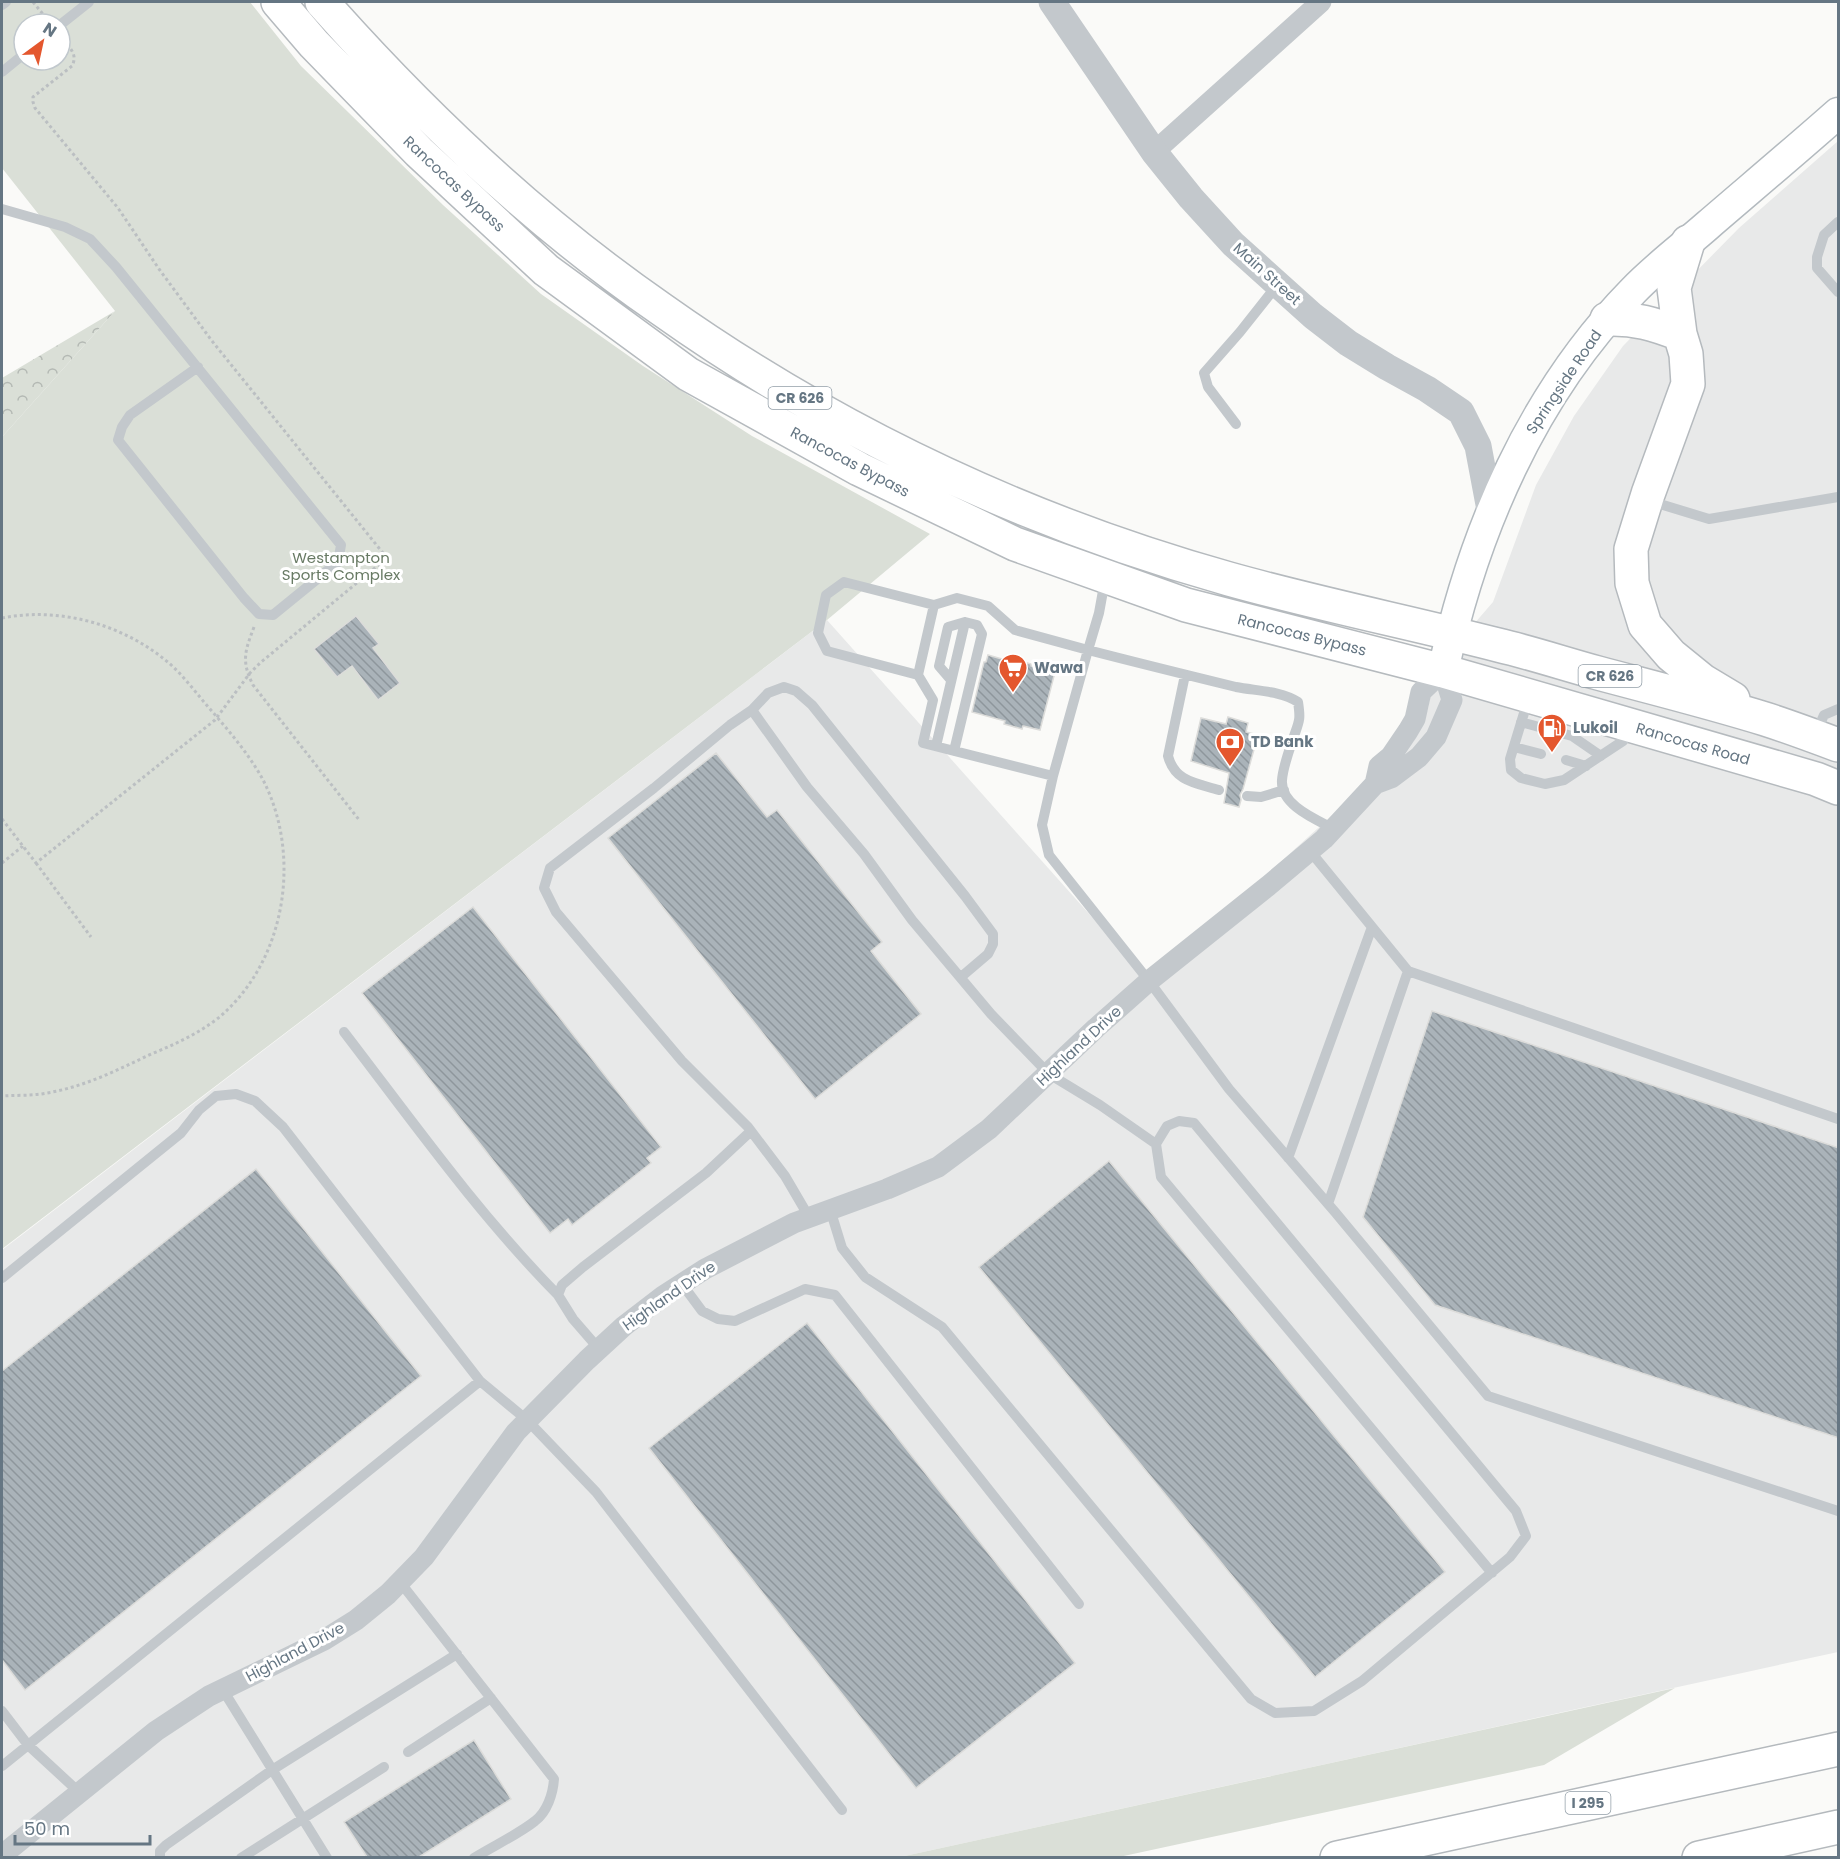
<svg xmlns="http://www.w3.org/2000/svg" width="1840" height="1859" font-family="Poppins,sans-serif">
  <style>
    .built { fill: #e8e9e9 }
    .green { fill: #dadfd7; fill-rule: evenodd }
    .forest { fill: url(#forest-crowns) }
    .building { fill: url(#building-back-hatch); stroke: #dcdcda; stroke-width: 1.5 }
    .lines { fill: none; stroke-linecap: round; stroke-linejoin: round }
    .secondary-casing { stroke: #b3babf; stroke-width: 33 }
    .primary-casing { stroke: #b5babe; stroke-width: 36 }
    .motorway-casing { stroke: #b4b9bd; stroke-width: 36 }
    .path { stroke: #bbbfc2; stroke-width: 3; stroke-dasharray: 3 3; stroke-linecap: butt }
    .service { stroke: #c3c8cc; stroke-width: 10 }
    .minor { stroke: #c3c8cc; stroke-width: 21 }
    .tertiary { stroke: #c3c8cc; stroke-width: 27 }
    .secondary { stroke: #fff; stroke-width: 30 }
    .primary { stroke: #fff; stroke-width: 33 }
    .motorway { stroke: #fff; stroke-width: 33 }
    .labels { text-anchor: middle; stroke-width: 6; stroke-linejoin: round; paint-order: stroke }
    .shield { fill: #fff; stroke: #939fa8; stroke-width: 1.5 }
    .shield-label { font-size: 14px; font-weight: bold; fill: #657683 }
    .street-label { font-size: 15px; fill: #657683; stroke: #fff }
    .park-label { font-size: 15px; fill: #687a64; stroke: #fff }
    .poi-label { font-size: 15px; font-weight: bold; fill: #657683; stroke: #fff; text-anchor: start }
  </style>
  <defs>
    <pattern id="forest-crowns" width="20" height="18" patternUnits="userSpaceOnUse" patternTransform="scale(1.5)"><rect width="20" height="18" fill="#dadfd7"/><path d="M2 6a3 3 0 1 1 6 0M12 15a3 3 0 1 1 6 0" fill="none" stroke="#b4b9b4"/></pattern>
    <pattern id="building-back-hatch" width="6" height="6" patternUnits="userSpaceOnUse" patternTransform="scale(1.5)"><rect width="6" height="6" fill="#aab3b9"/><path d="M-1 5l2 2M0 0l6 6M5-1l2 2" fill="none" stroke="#8e969c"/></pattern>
  </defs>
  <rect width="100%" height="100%" fill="#fafaf8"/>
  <path class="built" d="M1838,141V1652L900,1857L2,1858V1250L827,620L1149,981L1413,742L1428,709L1435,669L1493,602L1536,485L1574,416L1623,346L1739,228Z"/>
  <path class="green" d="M2,2H250L301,66L443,205L541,294L643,366L752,436L930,534L827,620L2,1249V437L115,311L2,168ZM24,24H60V60H24Z
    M1675,1688L1544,1765L1119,1857H900Z"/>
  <path class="forest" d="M115,311L2,437V378Z"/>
  <path class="building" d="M356,616L379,644L373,648L400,683L378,700L352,666L337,677L314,649Z
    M988,655L1009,661L1010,658L1031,664V666L1055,672L1040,730L1023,726L1022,729L1004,724L1005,721L972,712L984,662H986Z
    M1228,717L1248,723L1246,732L1258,735L1243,789L1240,795L1241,800L1239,807L1224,803L1229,773L1191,761L1201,718L1226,724Z
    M716,753L767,817L777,810L882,942L871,951L921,1014L815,1099L608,838Z
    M473,907L661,1147L647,1158L651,1163L572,1225L568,1219L550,1233L362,993Z
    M1432,1011L1839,1148V1438L1435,1305L1363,1217Z
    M1109,1161L1445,1572L1315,1677L979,1267Z
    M256,1169L421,1376L25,1690L2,1660V1371Z
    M807,1323L1075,1663L916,1788L649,1448Z
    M474,1740L511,1799L419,1857H367L344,1822Z"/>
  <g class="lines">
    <g class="secondary-casing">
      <path id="secondary" d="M1443,671C1473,532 1532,394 1633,291C1656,267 1683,247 1708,225C1751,188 1795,151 1838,113"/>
    </g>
    <g class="primary-casing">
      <path id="primary" d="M278,2L314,44L419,152L546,270L688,374L859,469L1015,544L1186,605L1443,671L1816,779L1838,788
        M322,2C423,116 535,222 661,309C833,431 1026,522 1229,579C1318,604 1408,622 1498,645C1532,653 1565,664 1598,673C1654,688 1710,702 1765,719C1790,727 1814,736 1838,745
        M1688,242L1674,288L1680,334L1686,354L1688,384L1648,494L1631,549L1632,583L1645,625L1671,655L1703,681L1733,699
        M1607,319C1635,318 1654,324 1680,334"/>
    </g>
    <g class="motorway-casing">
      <path id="motorway" d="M1337,1858L1838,1749
        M1699,1858L1838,1827"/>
    </g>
    <path class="path" d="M33,2L47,19
      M2,618C58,607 119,623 164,659C182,673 195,692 210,709C229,731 248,753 262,778C303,855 286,963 217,1019C196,1035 173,1045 149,1055C116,1071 83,1087 47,1093C32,1096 16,1095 2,1096
      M254,627C245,651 241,661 253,685L360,821
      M2,819L36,863L215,720L250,673L260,663L387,558L212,341L159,269L118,208L35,108L33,102V97L72,66C78,54 70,49 63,39
      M2,863L23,846
      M36,863L91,937"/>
    <path class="service" d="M2,5L6,2
      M60,25L89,2
      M2,72L24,54
      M2,209L65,227L90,239L116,267L341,545L338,562L273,615L259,614L244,598L118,440L122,427L130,415L198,367
      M1838,222L1824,235L1817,257V268L1838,292
      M1236,424L1208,387L1204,373L1240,332L1278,284
      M1650,501L1709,519L1838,497
      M1105,580L1099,613L1088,650C1138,663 1187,675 1236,687C1257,691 1281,691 1298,702C1301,721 1299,721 1293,739C1289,751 1283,767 1282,780C1280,805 1315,819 1334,829
      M918,675L827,651L818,633L826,595L844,582L934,605
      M1185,675L1168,756C1175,782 1196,783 1219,790
      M951,680L939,666L948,627L965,622L977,625L982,634L954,751
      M1528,700L1510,759L1511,770L1521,778L1545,784L1564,780L1623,741L1632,729
      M752,710L768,693L784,687L796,691L812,705L965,896L993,934V944L988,954L961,977
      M1521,722L1572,736L1601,756
      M1816,733L1824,715L1838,709
      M936,746L965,622
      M1514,747L1541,754
      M1566,760L1586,766
      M1053,776L1088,650L1015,630L988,606L957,598L934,605L918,675L933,700L923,743L1053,776L1042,825L1049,855L1149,981L1229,1089L1335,1212L1488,1396L1838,1511
      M1247,796L1261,797L1284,790
      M1310,851L1408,971
      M344,1032C413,1122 479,1215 558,1295
      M1288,1158L1372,927
      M1328,1204L1408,971L1838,1119
      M830,1209L842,1248L865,1277L942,1327L1251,1699L1275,1713L1314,1711L1362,1681L1510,1557L1526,1536L1516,1511L1194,1123L1179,1121L1167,1126L1156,1144L1161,1177L1492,1573
      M809,1217L785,1176L748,1127L682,1061L556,912L544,888L550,868L654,788L730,725L752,710L807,787L864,854L912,920L991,1014L1049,1074L1100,1105L1156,1144
      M2,1278L181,1133L199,1110L216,1096L236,1094L255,1101L283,1127L480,1381L527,1420L596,1492L842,1810
      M682,1284L702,1311L718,1319L735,1321L805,1289L835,1295L1079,1604
      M599,1349L573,1319L558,1295L562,1285L583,1267L706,1173L751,1131
      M400,1582L554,1779C553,1794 547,1812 535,1821C519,1834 493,1846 474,1858
      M223,1690L327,1858
      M2,1711L28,1745L80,1793
      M408,1752L491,1698
      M2,1766L480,1381
      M160,1858V1851L166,1845L272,1770L457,1654
      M241,1858L384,1767"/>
    <path class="minor" d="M1154,152L1321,2
      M2,1858L6,1852L156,1731L209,1696L324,1640L356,1620L388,1594L424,1557L516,1432L587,1360L624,1326L663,1296L705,1269L794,1223L887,1189L938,1167L989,1129L1096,1028L1149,981L1268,886L1324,839L1375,784L1391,778L1419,757L1436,737L1452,700L1443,671L1421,692L1415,719L1408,731L1391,756L1379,766L1375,784"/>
    <path class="tertiary" d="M1052,2L1154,152L1191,198L1233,244L1313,316L1348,343L1387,367L1427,389L1461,412L1478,446L1491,515"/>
    <use href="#secondary" class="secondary"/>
    <use href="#primary" class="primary"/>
    <use href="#motorway" class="motorway"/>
  </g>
  <defs>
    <g id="supermarket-pin" transform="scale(1.5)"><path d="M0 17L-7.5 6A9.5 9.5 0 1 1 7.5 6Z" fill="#e4572e" stroke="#fff"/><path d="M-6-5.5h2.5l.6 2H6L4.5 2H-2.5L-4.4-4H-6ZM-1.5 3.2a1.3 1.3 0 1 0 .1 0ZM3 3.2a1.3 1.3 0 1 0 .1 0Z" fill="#fff"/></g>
    <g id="fuel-pin" transform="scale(1.5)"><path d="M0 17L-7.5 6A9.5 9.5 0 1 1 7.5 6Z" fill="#e4572e" stroke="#fff"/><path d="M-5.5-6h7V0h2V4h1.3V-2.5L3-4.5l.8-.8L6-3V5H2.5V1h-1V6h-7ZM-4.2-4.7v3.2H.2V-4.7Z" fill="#fff"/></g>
    <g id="bank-pin" transform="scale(1.5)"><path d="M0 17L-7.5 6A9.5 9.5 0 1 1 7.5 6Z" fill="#e4572e" stroke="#fff"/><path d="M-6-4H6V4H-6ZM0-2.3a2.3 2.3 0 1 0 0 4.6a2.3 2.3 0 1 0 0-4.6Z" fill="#fff"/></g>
  </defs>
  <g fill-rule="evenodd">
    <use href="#supermarket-pin" x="1013" y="668"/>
    <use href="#fuel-pin" x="1552" y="728"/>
    <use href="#bank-pin" x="1230" y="742"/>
  </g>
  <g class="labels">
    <g class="shield">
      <rect x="768.5" y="387" width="63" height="22" rx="4.5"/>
      <rect x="1578.5" y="665" width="63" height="22" rx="4.5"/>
      <rect x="1565.5" y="1792" width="45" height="22" rx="4.5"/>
    </g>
    <g class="shield-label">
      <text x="800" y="403">CR 626</text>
      <text x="1610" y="681">CR 626</text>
      <text x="1588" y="1808">I 295</text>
    </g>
    <g class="street-label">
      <text transform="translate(454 184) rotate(43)" y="5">Rancocas Bypass</text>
      <text transform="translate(1267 274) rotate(42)" y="5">Main Street</text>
      <text transform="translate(1564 382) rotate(-56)" y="5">Springside Road</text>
      <text transform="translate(850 462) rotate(28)" y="5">Rancocas Bypass</text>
      <text transform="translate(1302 635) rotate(14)" y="5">Rancocas Bypass</text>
      <text transform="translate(1693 744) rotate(16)" y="5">Rancocas Road</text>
      <text transform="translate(1079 1046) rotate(-43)" y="5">Highland Drive</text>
      <text transform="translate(669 1296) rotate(-35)" y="5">Highland Drive</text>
      <text transform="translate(295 1652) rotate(-28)" y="5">Highland Drive</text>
    </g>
    <g class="park-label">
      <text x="341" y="563">Westampton<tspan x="341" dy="17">Sports Complex</tspan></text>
    </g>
    <g class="poi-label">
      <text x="1034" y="673">Wawa</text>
      <text x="1573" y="733">Lukoil</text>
      <text x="1251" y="747">TD Bank</text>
    </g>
  </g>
  <rect width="1840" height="1859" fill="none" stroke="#657683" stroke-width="6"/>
  <g transform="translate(42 42) rotate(33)"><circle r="28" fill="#ffffff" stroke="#c1c8cd" stroke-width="1.5"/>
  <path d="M0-4.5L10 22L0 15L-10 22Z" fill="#e4572e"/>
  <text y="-9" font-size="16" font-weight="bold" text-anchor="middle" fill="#657683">N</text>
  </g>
  <path d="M15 1835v9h135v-9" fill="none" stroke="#657683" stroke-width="3"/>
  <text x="24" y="1835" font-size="18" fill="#657683" stroke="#ffffff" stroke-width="4.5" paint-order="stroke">50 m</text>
</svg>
